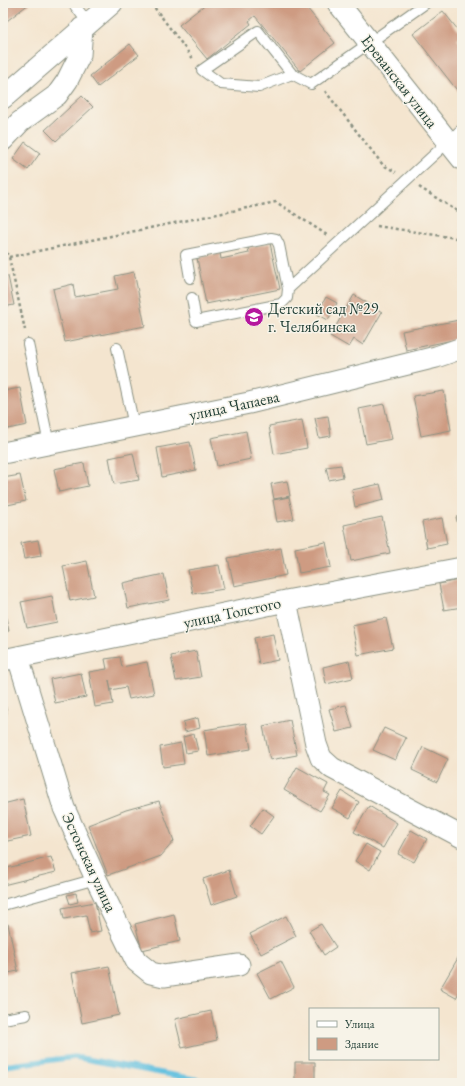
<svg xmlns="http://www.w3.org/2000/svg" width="465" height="1086" font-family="'EB Garamond',serif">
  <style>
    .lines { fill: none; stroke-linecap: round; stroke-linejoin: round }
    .stream { stroke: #60c0df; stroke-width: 5.5 }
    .building { fill: #ce9b82 }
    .service-casing { stroke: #8a9182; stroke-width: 12 }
    .minor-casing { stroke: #8a9182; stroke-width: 23 }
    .path { stroke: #8a9182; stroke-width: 2.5; stroke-dasharray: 3 3; stroke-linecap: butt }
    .service { stroke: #fff; stroke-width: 10 }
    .minor { stroke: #fff; stroke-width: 21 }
    .labels { text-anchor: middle; stroke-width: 3; stroke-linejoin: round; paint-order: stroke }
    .street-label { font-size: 16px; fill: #1f3d34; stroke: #f7f3e8 }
    .poi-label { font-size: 16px; fill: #1f3d34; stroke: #f7f3e8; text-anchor: start }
  </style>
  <rect width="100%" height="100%" fill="#f7f3e8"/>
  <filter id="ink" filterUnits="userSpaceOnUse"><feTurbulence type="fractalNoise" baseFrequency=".025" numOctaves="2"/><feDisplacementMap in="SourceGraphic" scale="8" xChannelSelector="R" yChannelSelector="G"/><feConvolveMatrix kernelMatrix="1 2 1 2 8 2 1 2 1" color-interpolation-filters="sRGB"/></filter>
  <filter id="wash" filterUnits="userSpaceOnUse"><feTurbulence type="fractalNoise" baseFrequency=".012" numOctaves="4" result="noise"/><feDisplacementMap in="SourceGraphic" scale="16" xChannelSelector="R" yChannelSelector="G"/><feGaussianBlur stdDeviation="0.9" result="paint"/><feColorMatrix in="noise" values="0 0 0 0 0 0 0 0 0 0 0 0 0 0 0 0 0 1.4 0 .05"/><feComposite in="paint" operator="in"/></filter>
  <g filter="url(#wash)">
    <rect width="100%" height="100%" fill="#f4e5cf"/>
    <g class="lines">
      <path class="stream" d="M3,1066L75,1057L215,1083"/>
    </g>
    <g id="blocks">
      <path class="building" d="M3,3H30L3,24Z
        M207,3H303L335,43L300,71L255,16L249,21L251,24L207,59L179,25Z
        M443,11L462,35L457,39L462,45V92L460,94L413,34Z
        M130,44L139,55L98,87L90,76Z
        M82,96L93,107L56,141L45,130Z
        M25,142L40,153L28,170L13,159Z
        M270,243L280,289L206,304L197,258L220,253L221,259L249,253L248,248Z
        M134,272L145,326L65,342L53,289L73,284L75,297L118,289L115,276Z
        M8,276L14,305L3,307V277Z
        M354,295L382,312L363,345L354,339L349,347L330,336Z
        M326,297L337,303L328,320L317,314Z
        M459,320L462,338L406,350L402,331Z
        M20,388L27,425L3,430V391Z
        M444,391L451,430L421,436L413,396Z
        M384,404L392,439L366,444L359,409Z
        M328,416L331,436L319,438L315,418Z
        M302,420L307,448L274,454L269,426Z
        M246,431L251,459L217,466L211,438Z
        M190,442L196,470L162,477L157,448Z
        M133,453L139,480L114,484L109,458Z
        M84,463L88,486L59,492L54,469Z
        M341,465L343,477L329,480L326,467Z
        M20,475L26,501L3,506V478Z
        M287,481L290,496L274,499L271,484Z
        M380,484L384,500L355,507L352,490Z
        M289,497L294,519L277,522L273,500Z
        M462,515V538H461L456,517Z
        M382,517L390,553L351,561L344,525Z
        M442,518L447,544L427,548L422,522Z
        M38,540L41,556L24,559L21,543Z
        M326,542L331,567L299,573L295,548Z
        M281,548L286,575L234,586L228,558Z
        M87,561L94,596L70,601L63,566Z
        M219,565L224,589L193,594L188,570Z
        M164,574L169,600L128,608L123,583Z
        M458,580L462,607L444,610L439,584Z
        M52,596L57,622L27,628L21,602Z
        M3,604L9,631L3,632Z
        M386,618L393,648L358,655L352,625Z
        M273,634L278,660L259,664L254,638Z
        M196,651L201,677L176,681L171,656Z
        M120,657L122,667L147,662L154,694L129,699L126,687L111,690L109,680L113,704L95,707L89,672L107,669L105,659Z
        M349,661L353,678L326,684L323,667Z
        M81,673L86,697L55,703L50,679Z
        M3,696L7,713L3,714Z
        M346,705L353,728L336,732L329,709Z
        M198,718L200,728L185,732L183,722Z
        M290,720L297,755L270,760L263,726Z
        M246,723L251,749L208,756L204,730Z
        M384,728L406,738L395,760L373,750Z
        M194,734L198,751L186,753L183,737Z
        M181,743L184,764L163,767L160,747Z
        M423,747L448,759L437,782L412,770Z
        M297,767L328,784L324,792L330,795L320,811L284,790Z
        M342,791L359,802L350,818L332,808Z
        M23,799L31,836L3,842V804Z
        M159,801L174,841L161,856L108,875L88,825L126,810Z
        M369,806L397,823L383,848L354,832Z
        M263,808L274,816L261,834L250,826Z
        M411,830L427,839L414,862L398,854Z
        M366,844L380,852L370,870L355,861Z
        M51,857L56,872L3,885V869Z
        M229,870L237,896L211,905L203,879Z
        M76,893L78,902L70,904L67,895Z
        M95,902L101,931L90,933L86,915L64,919L62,908Z
        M174,914L180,941L142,950L135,924Z
        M286,916L296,936L261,954L250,934Z
        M8,924L18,971L3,974V925Z
        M321,924L336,947L324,955L309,931Z
        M462,951V987L456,998L440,989Z
        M281,961L294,987L271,999L257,973Z
        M109,966L119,1015L82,1023L72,973Z
        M211,1011L217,1040L182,1048L175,1019Z
        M295,1062H315V1083H295Z"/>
    </g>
  </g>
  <g filter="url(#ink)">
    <use href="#blocks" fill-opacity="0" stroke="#8a9182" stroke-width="1"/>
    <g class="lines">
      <g class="service-casing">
        <path id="service" d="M73,3L88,23
          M292,74L259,87L221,84L202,70L258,31L292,74L311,84L426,3
          M190,278L186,255L271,238L276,239L279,245L288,289
          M192,298L196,321L281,304L287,298L288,289L462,129
          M28,344L49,444
          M117,348L134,426
          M3,905L96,879
          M3,1019L26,1015"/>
      </g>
      <g class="minor-casing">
        <path id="minor" d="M338,3L462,159
          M3,98L112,3
          M3,140L20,122L57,95L67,81L80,55L82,28
          M3,453L249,403L436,357L462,348
          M286,601L316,744L321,758L332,768L462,837
          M18,657L64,808L96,879L136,961L151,973L164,976L239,965
          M3,660L286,601L462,568"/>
      </g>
      <path class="path" d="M151,3L194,60
        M325,91L383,165L396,172
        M419,187L462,214
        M377,226L462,239
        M3,247L9,257L25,330
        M9,257L276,202L327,235"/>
      <use href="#service" class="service"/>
      <use href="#minor" class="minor"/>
    </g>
  </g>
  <defs>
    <g id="school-disc" transform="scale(1)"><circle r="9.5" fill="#b5179e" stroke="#f7f3e8"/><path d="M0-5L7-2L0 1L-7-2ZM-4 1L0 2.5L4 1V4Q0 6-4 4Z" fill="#fff"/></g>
  </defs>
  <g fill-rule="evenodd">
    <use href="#school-disc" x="254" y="317"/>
  </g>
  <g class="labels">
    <g class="street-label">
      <text transform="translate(400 81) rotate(52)" y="6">Ереванская улица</text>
      <text transform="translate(234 405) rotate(-12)" y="6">улица Чапаева</text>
      <text transform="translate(232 612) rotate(-12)" y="6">улица Толстого</text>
      <text transform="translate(90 862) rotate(65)" y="6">Эстонская улица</text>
    </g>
    <g class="poi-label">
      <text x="268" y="314">Детский сад №29<tspan x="268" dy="18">г. Челябинска</tspan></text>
    </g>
  </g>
  <rect width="465" height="1086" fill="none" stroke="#f7f3e8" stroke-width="16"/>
  <rect x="309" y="1008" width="130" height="52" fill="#f7f3e8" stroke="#a1aaa0"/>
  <rect x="317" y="1021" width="20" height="6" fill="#ffffff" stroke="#a1aaa0"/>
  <text x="345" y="1028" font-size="12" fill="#1f3d34">Улица</text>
  <rect x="317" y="1038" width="20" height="12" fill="#ce9b82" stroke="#a1aaa0"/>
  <text x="345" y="1048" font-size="12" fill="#1f3d34">Здание</text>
</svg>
